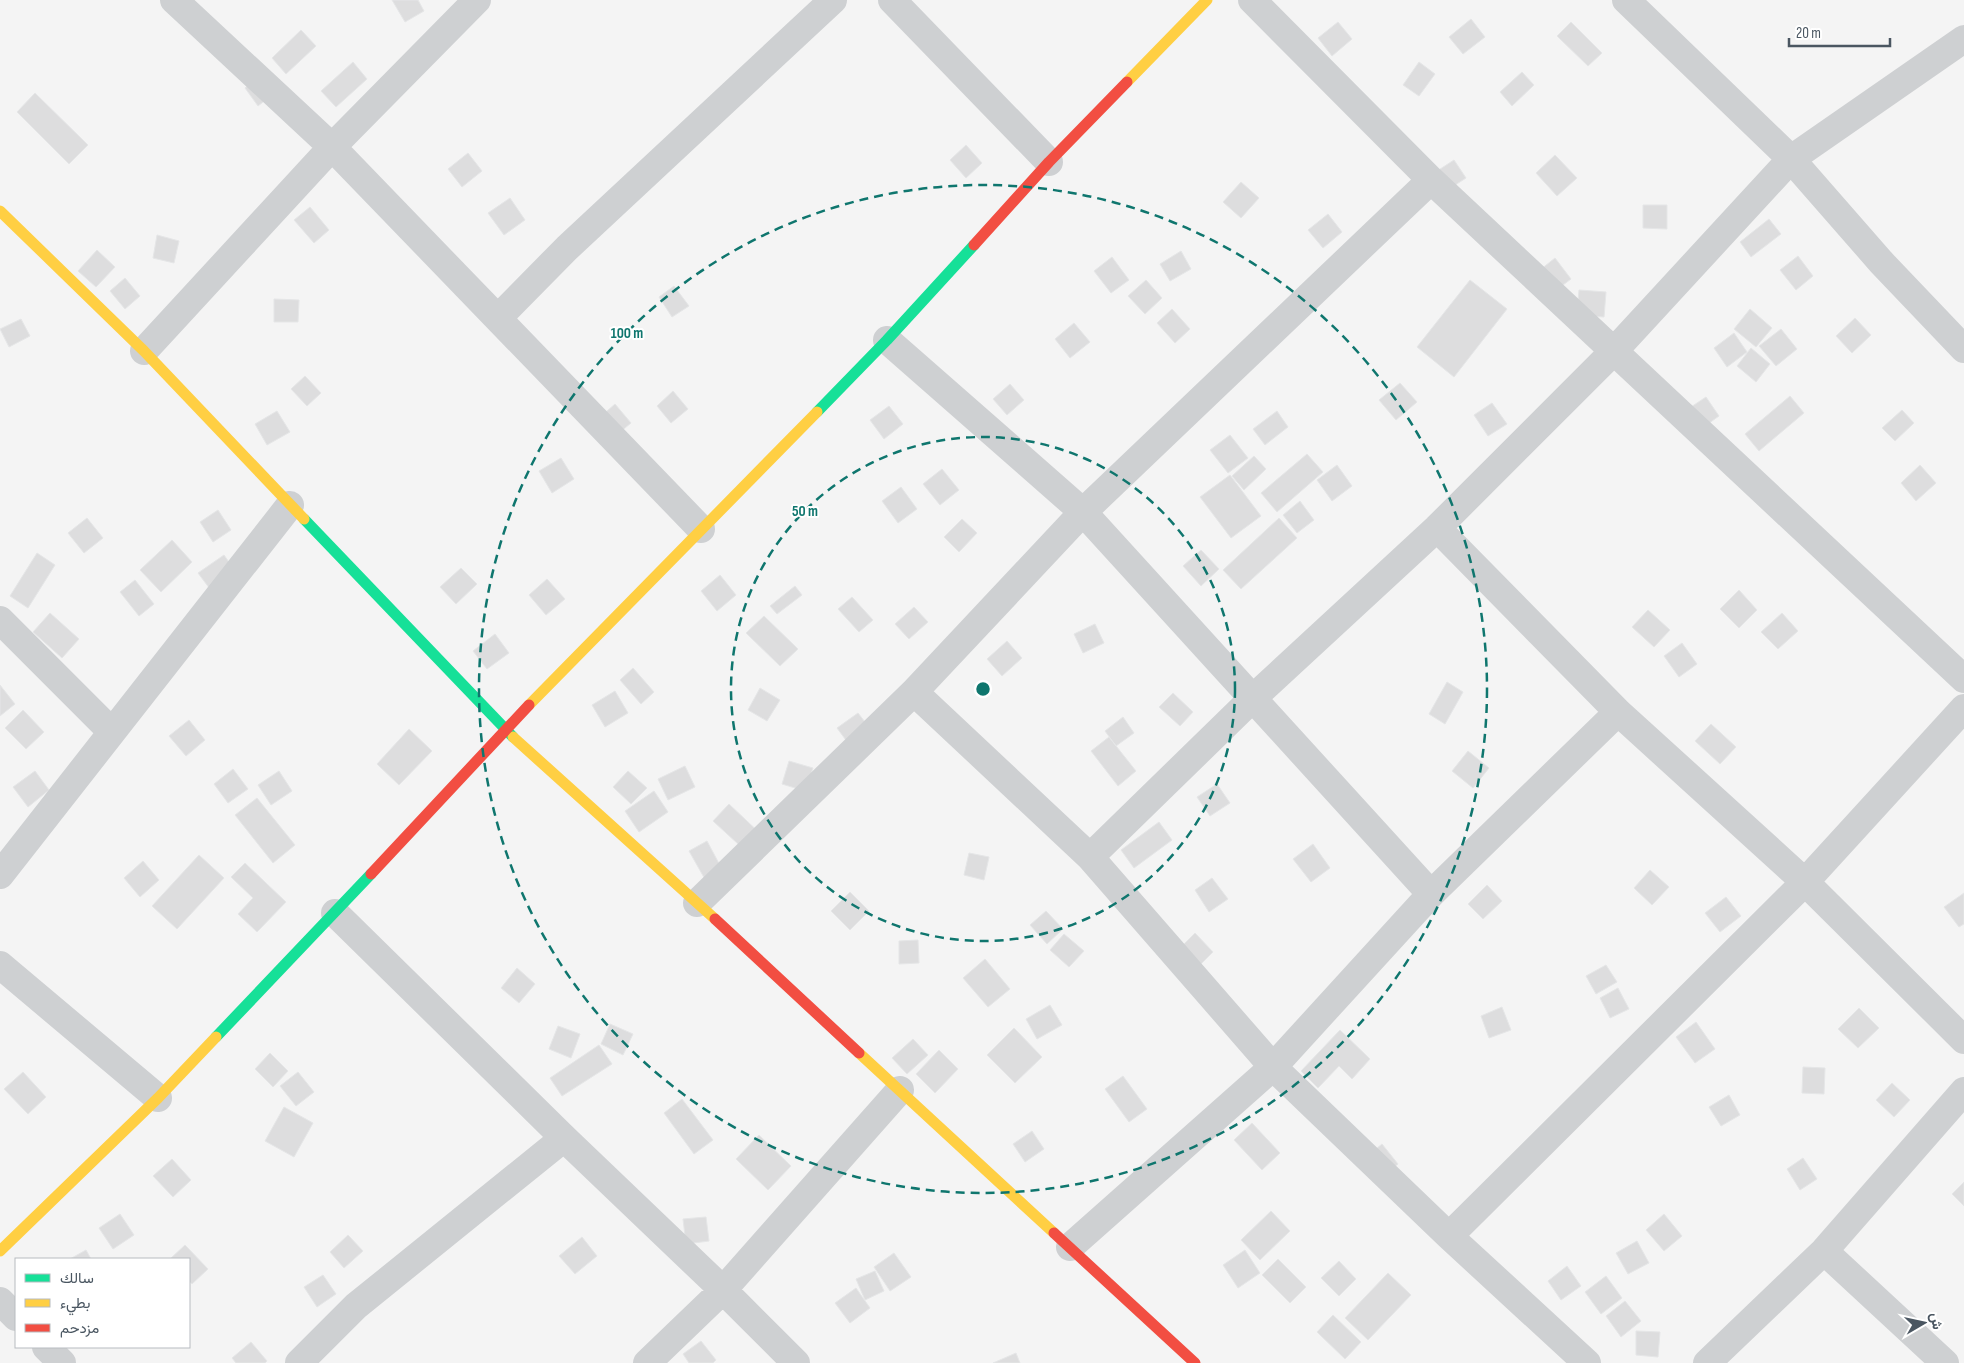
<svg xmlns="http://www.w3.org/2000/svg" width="1964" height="1363" font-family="'Sofia Sans Condensed',Vazirmatn,sans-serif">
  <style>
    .building { fill: #ddddde; stroke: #e5e6e7 }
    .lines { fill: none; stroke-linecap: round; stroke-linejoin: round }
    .street { stroke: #ced0d2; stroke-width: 28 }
    .fast { stroke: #16e098; stroke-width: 11 }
    .slow { stroke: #ffcf43; stroke-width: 11 }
    .jam { stroke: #f24e42; stroke-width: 11 }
    .ring { fill: none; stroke: #0f766e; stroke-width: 2.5; stroke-dasharray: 9 6 }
    .centre { fill: #0f766e; stroke: #fff; stroke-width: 2.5 }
    .ring-label { font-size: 15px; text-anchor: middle; font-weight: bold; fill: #0f766e; stroke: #fff; stroke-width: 4; stroke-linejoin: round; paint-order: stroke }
  </style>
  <rect width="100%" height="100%" fill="#f4f4f4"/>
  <path class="building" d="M392,0H418L424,11L405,22Z
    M1471,19L1485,37L1463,54L1449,37Z
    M1338,22L1352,39L1332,56L1318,38Z
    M1571,22L1602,53L1588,66L1557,36Z
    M301,30L316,46L286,74L272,58Z
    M353,62L367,79L336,107L321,91Z
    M1419,62L1435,74L1419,96L1403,85Z
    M265,72L278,90L258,106L245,88Z
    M1522,72L1534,85L1512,106L1500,92Z
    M35,93L88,145L69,164L17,112Z
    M966,145L982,163L966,178L950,160Z
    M468,153L482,171L462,187L448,169Z
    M1555,155L1577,178L1557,196L1536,173Z
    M1454,160L1466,178L1446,191L1434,173Z
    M1241,182L1259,198L1241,218L1223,202Z
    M510,198L525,220L504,235L488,213Z
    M1643,205H1667V229L1643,228Z
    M310,207L329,230L314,243L294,220Z
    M1328,214L1342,232L1323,248L1308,230Z
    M1769,219L1781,234L1751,257L1740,242Z
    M157,235L179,241L174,263L153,258Z
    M97,250L115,267L96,287L78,271Z
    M1181,251L1191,269L1170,281L1160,264Z
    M1798,256L1813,276L1796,290L1780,270Z
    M1112,257L1129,280L1111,293L1094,271Z
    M1555,258L1571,279L1551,294L1535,274Z
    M125,278L140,296L125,309L110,291Z
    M1146,280L1162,298L1145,314L1128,296Z
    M1470,280L1507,309L1454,377L1417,347Z
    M674,286L689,306L672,317L659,297Z
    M1579,290L1606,292L1604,317L1577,315Z
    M274,299L299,300L298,322H274Z
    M1172,309L1190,329L1175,343L1157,323Z
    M1750,309L1772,328L1756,347L1734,329Z
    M1855,318L1871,335L1852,353L1836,336Z
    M21,319L30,336L9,347L0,329Z
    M1074,323L1090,342L1070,358L1055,339Z
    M1781,329L1797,349L1776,366L1759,346Z
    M1734,333L1747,352L1727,367L1714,348Z
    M1751,348L1770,364L1756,382L1737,366Z
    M305,376L321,393L307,406L291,389Z
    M1400,383L1417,402L1396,420L1379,400Z
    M1010,384L1024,400L1007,415L993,399Z
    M673,391L688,409L671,423L657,406Z
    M1790,396L1804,413L1759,451L1745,434Z
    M1706,397L1719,416L1698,431L1685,411Z
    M1492,403L1507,424L1488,436L1474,415Z
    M615,404L631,423L613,438L598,419Z
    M889,406L903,424L884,439L870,420Z
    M1902,410L1914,423L1895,441L1882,428Z
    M277,411L290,432L267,445L255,424Z
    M1277,411L1288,427L1265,445L1253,429Z
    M1230,435L1248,458L1228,473L1210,450Z
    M1307,454L1323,472L1277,512L1261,493Z
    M1254,456L1266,469L1244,490L1232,476Z
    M561,458L574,479L552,493L539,471Z
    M1337,465L1352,486L1332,501L1317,480Z
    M1920,465L1936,483L1916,501L1901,483Z
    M942,469L959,490L940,505L923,484Z
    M1230,475L1261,516L1231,538L1200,497Z
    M901,487L917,509L898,523L882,501Z
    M1300,501L1314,520L1297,533L1283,515Z
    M218,510L231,530L213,542L200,522Z
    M87,518L103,538L84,553L68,533Z
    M1279,518L1297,538L1241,589L1223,570Z
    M962,519L977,533L959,552L944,537Z
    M172,540L192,562L161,592L140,570Z
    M1201,550L1219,569L1201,586L1183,566Z
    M37,553L55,565L28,608L10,596Z
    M224,555L238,575L213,593L198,573Z
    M461,568L477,584L456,604L440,587Z
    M720,575L736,595L717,611L701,591Z
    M547,579L565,599L546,615L529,595Z
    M135,580L154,604L139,616L120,592Z
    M795,586L802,595L777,614L770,606Z
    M1739,590L1757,610L1739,628L1720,609Z
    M852,597L873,620L859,632L838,609Z
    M914,607L928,622L909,639L895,624Z
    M1648,610L1670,630L1654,647L1632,627Z
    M50,613L79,639L62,658L33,632Z
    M1782,613L1798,631L1778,649L1761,632Z
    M764,616L798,649L780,666L746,633Z
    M1095,624L1104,643L1083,653L1074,634Z
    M495,634L509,653L487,669L473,651Z
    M1007,641L1022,658L1002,676L987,659Z
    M1682,643L1697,664L1679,677L1664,656Z
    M633,668L654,692L641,704L620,680Z
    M1447,682L1463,692L1445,724L1429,714Z
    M0,685L15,704L0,716Z
    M760,688L780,700L767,721L748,710Z
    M615,691L628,713L605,727L592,705Z
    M1173,693L1193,712L1180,726L1159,707Z
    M23,710L44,732L26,749L5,728Z
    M858,713L872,731L851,747L837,728Z
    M1123,717L1134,733L1116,746L1105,731Z
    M189,720L205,740L186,756L169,736Z
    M1711,724L1736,747L1720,764L1695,741Z
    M409,729L432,751L399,785L377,764Z
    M1109,737L1136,771L1118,786L1091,751Z
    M1468,751L1489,768L1473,788L1452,771Z
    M789,761L813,768L805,791L782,784Z
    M685,766L695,787L668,800L658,779Z
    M233,769L248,789L228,803L214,784Z
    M35,771L49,790L28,807L13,787Z
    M279,771L292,791L271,805L258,785Z
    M628,771L647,788L631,804L613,787Z
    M1217,784L1230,803L1210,816L1197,797Z
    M654,791L668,812L639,832L625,811Z
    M257,798L295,845L273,863L235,815Z
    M729,804L765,838L750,855L713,821Z
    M1159,822L1172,840L1134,868L1121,850Z
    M707,841L723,871L706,881L689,851Z
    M1313,844L1330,868L1311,882L1293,859Z
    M969,853L989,857L984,880L964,875Z
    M199,855L224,878L177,929L152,906Z
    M143,861L159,880L140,897L124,878Z
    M245,863L286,902L257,932L238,914L253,898L231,877Z
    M1650,870L1669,887L1652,905L1634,888Z
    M1212,878L1228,899L1209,912L1195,890Z
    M1487,885L1502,901L1483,919L1468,904Z
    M850,892L869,911L850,930L831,911Z
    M1964,893V924L1959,927L1944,907Z
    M1726,897L1741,916L1720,932L1705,913Z
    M1046,911L1063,929L1047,944L1030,925Z
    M1195,933L1213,952L1201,964L1183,945Z
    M1064,934L1084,951L1069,967L1050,950Z
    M918,940L919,963L899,964V941Z
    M985,959L1010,989L988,1007L963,978Z
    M1606,965L1617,982L1596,994L1586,976Z
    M517,968L535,984L519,1003L501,988Z
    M1618,988L1629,1009L1610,1018L1600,998Z
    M1050,1005L1062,1025L1037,1039L1026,1019Z
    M1502,1007L1511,1030L1489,1038L1481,1016Z
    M1859,1008L1879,1028L1858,1048L1838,1029Z
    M1696,1022L1715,1049L1695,1063L1676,1037Z
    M610,1024L633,1034L623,1055L601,1044Z
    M558,1026L580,1034L571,1058L549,1049Z
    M1014,1028L1042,1057L1015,1083L987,1055Z
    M1340,1030L1370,1059L1352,1079L1339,1066L1318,1088L1301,1071Z
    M913,1039L928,1055L907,1074L892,1058Z
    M599,1045L612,1064L562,1096L550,1078Z
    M939,1050L958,1069L935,1093L916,1074Z
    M270,1053L288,1071L273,1087L255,1069Z
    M1803,1067L1825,1068L1824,1094L1802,1093Z
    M23,1072L46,1097L28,1114L4,1089Z
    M298,1072L314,1092L296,1106L280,1086Z
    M1123,1076L1147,1109L1129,1122L1105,1089Z
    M1892,1083L1910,1100L1894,1117L1876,1100Z
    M1729,1095L1740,1115L1721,1126L1709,1107Z
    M682,1099L713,1140L694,1154L664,1113Z
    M284,1107L313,1123L294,1157L265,1141Z
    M1252,1123L1280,1153L1262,1170L1234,1140Z
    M1032,1131L1044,1149L1025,1162L1013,1144Z
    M759,1135L791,1166L768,1190L736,1159Z
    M1382,1144L1398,1164L1380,1178L1364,1159Z
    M1803,1158L1817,1179L1800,1190L1787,1169Z
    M172,1159L191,1180L173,1197L153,1176Z
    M1964,1182V1206L1952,1194Z
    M1271,1211L1290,1231L1260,1260L1241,1240Z
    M120,1214L134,1235L113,1249L99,1228Z
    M1664,1214L1682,1236L1664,1251L1646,1230Z
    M706,1217L709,1241L686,1244L683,1219Z
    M348,1235L363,1251L344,1268L330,1252Z
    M582,1237L597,1256L575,1274L559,1256Z
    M1637,1241L1649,1263L1628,1274L1616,1253Z
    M185,1245L208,1269L192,1284L189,1281V1259H170Z
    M86,1250L91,1259H70Z
    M1245,1250L1260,1273L1238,1288L1223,1265Z
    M894,1253L911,1277L890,1291L874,1267Z
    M1278,1259L1306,1287L1290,1303L1262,1275Z
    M1339,1261L1356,1279L1339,1296L1321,1278Z
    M1567,1266L1581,1286L1561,1300L1548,1281Z
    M875,1271L884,1291L865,1300L856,1279Z
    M1388,1273L1411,1295L1368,1340L1345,1318Z
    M323,1275L336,1294L317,1307L304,1287Z
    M1606,1276L1622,1298L1601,1314L1585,1292Z
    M856,1288L870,1308L850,1323L835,1303Z
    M1625,1301L1641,1321L1621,1337L1606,1316Z
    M1333,1315L1361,1342L1345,1359L1317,1332Z
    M1636,1331L1660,1332L1658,1357L1636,1355Z
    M701,1341L716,1360L713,1363H689L683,1354Z
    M251,1342L267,1361L265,1363H236L232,1358Z
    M1016,1353L1020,1363H993Z"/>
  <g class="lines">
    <path class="street" d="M174,0L332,147L701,529
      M892,0L1049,162
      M1252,0L1431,180L1964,679
      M1626,0L1791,159L1881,262L1964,349
      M498,318L567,248L833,0
      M887,340L1083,512L1431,894
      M144,351L332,147L477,0
      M1437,528L1618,712L1805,882L1964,1040
      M0,620L112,732
      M914,692L1090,857L1273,1067L1449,1236L1587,1363
      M1090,857L1253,698L1437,528L1614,351L1791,159L1964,39
      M0,875L290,505
      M697,903L914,692L1083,512L1431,180
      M335,913L564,1138L723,1290L796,1363
      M0,965L158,1098
      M1449,1236L1805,882L1964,708
      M1070,1247L1273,1067L1431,894L1618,712
      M1824,1251L1945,1363
      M0,1301L16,1317
      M46,1347L62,1363
      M299,1363L356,1306L564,1138
      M647,1363L723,1290L900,1090
      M1707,1363L1824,1251L1964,1091"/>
    <path class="fast" d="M817,412L887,340L974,245
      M304,519L513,737
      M216,1037L371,874"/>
    <path class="slow" d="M1127,82L1207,0
      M0,211L144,351L304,519
      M529,705L817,412
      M513,737L715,919
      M859,1053L1054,1233
      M0,1251L158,1098L216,1037"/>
    <path class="jam" d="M974,245L1049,162L1127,82
      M371,874L529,705
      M715,919L859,1053
      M1054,1233L1195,1363"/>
  </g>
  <g class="ring">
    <circle cx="983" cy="689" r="252"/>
    <circle cx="983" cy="689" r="504"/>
  </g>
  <circle cx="983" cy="689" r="8" class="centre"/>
  <g class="ring-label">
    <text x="627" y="338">100 m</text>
    <text x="805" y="516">50 m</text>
  </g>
  <rect x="15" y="1258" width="175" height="90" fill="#ffffff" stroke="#b7bbc0"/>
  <rect x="25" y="1274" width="25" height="8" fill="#16e098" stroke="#b7bbc0"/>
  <text x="60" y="1283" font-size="15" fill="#4a5661">سالك</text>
  <rect x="25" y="1299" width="25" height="8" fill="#ffcf43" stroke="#b7bbc0"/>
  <text x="60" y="1308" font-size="15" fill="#4a5661">بطيء</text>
  <rect x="25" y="1324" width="25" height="8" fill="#f24e42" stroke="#b7bbc0"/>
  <text x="60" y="1333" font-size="15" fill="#4a5661">مزدحم</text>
  <g transform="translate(1924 1323) rotate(81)" stroke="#ffffff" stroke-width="4" paint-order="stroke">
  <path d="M0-4L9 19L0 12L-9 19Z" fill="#4a5661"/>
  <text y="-8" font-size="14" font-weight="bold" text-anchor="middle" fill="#4a5661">ش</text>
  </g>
  <path d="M1789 38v8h101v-8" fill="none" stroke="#4a5661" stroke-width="2.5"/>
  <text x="1796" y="38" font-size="15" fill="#4a5661" stroke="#ffffff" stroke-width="4" paint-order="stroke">20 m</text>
</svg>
